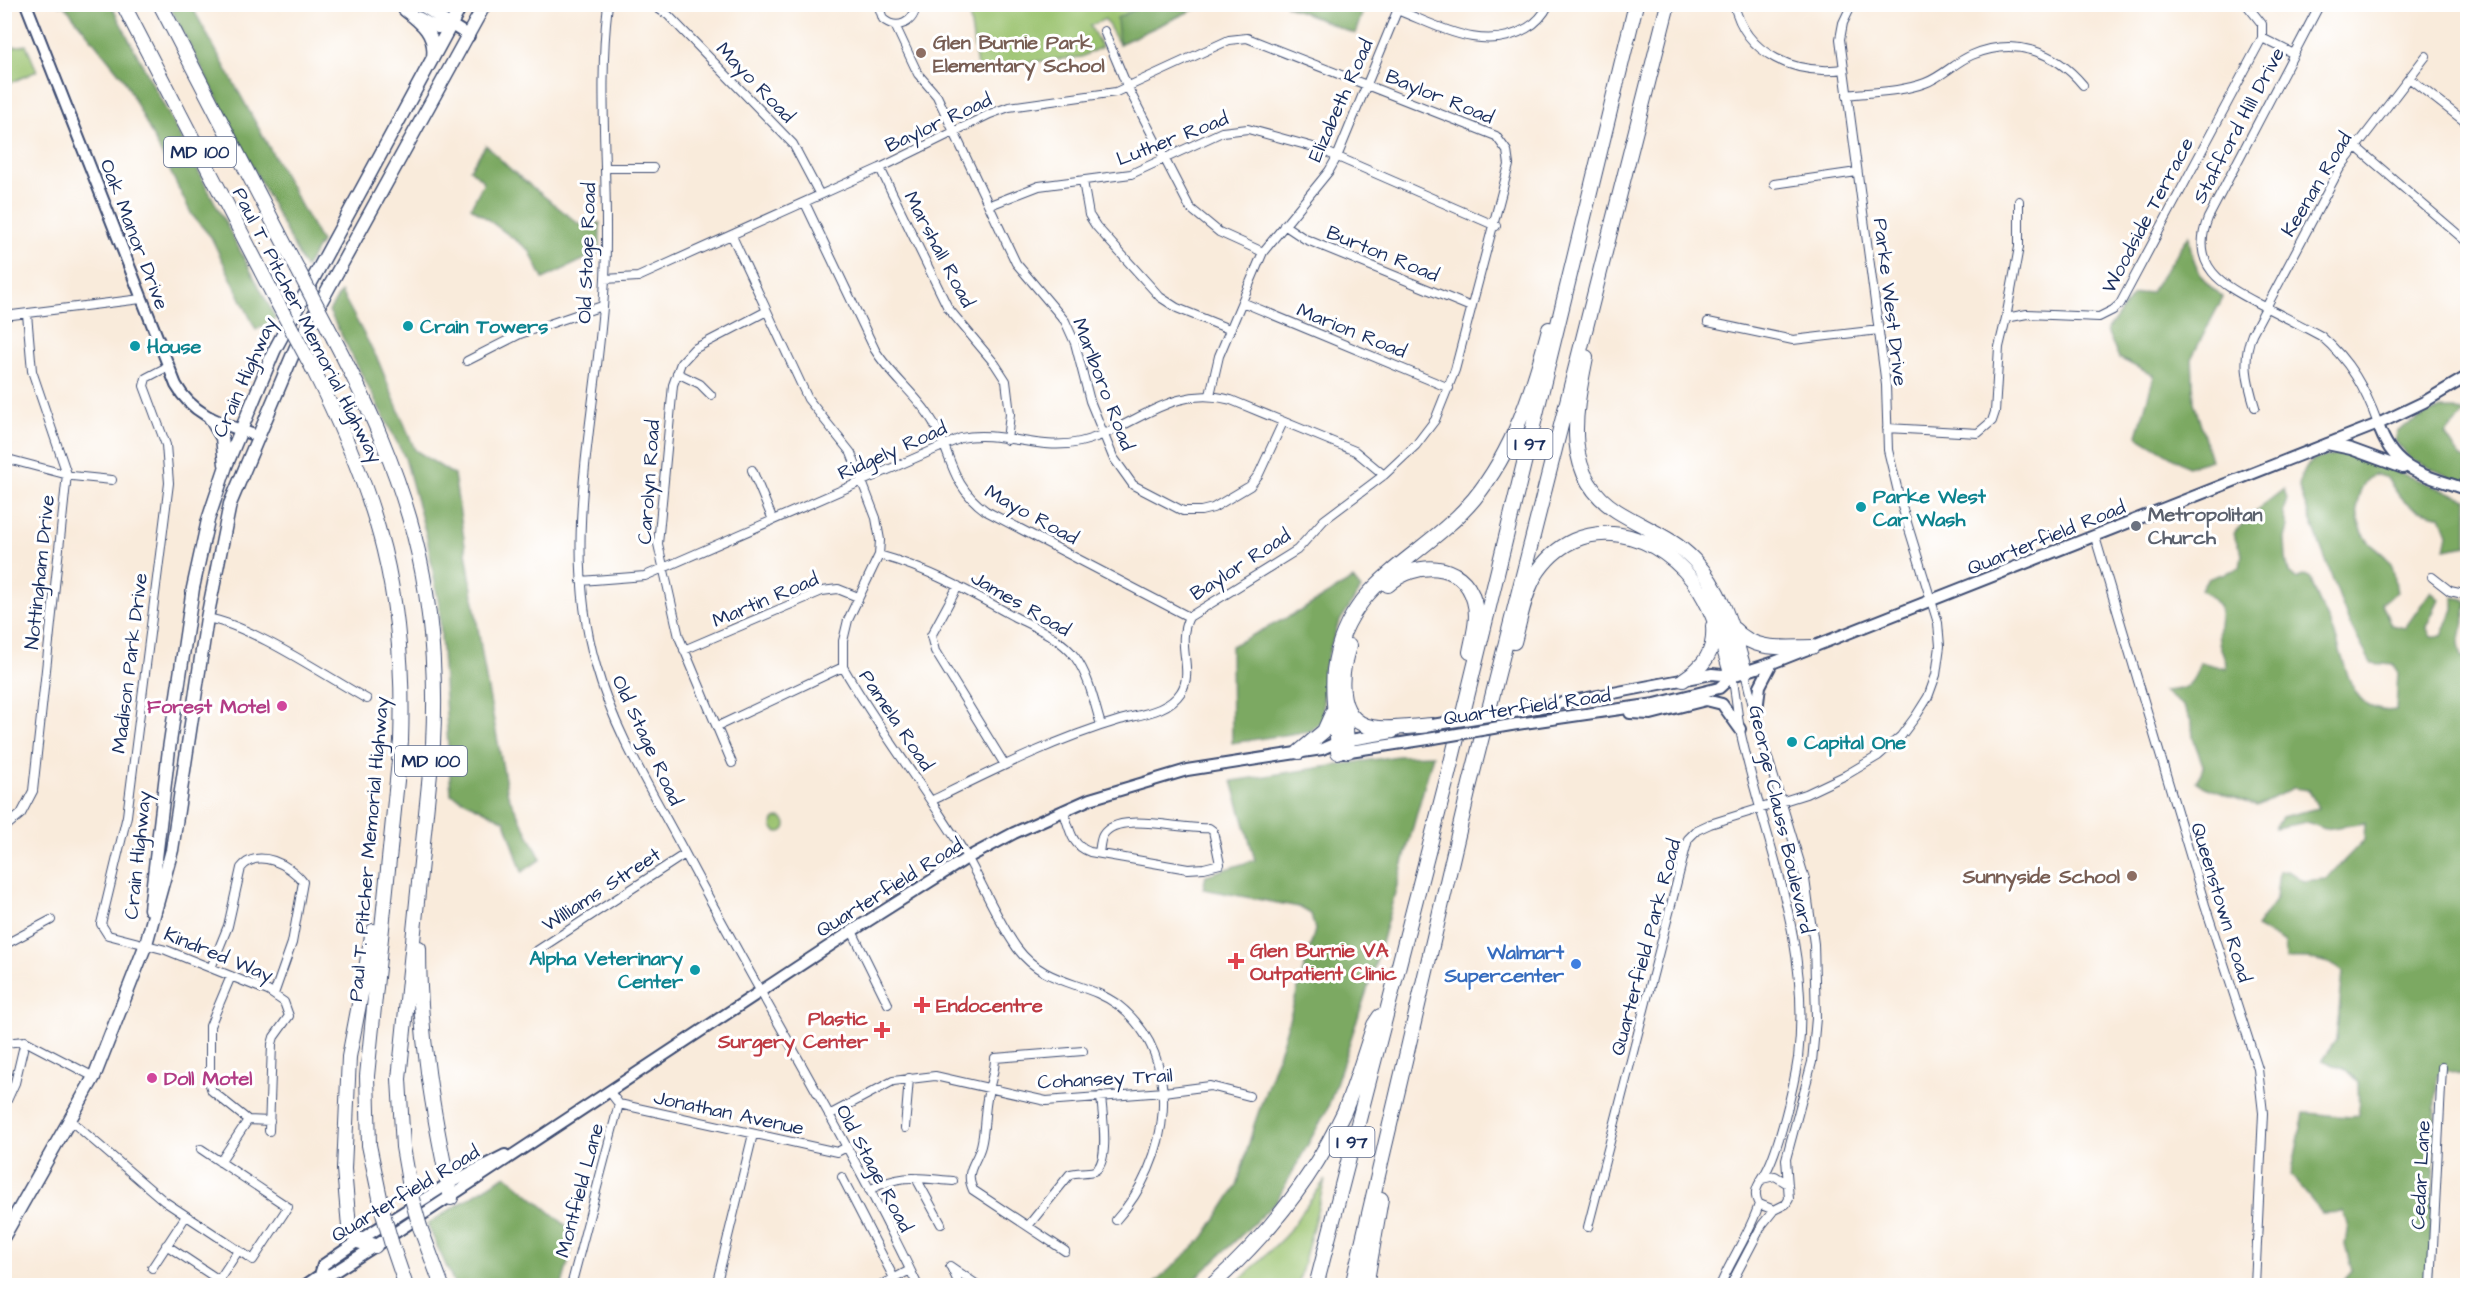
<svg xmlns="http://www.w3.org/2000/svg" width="2472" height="1290" font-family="'Architects Daughter',sans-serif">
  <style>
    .green { fill: #9bc36f; stroke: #5b7966; stroke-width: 1.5 }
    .forest { fill: #7ca962; stroke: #4c6c60; stroke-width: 1.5 }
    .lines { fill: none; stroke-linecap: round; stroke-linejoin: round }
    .street-casing { stroke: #3c4b71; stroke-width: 10 }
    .secondary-casing { stroke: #3c4b71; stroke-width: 14 }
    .primary-casing { stroke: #3c4b71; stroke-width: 15 }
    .highway-casing { stroke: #3c4b71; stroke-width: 16 }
    .street { stroke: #fff; stroke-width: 8 }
    .secondary { stroke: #fff; stroke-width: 10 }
    .primary { stroke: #fff; stroke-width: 12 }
    .highway { stroke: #fff; stroke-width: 14 }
    .secondary-bridge-casing { stroke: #3c4b71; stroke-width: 14; stroke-linecap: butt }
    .highway-bridge-casing { stroke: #3c4b71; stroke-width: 16; stroke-linecap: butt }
    .secondary-bridge { stroke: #fff; stroke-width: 10 }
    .highway-bridge { stroke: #fff; stroke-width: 14 }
    .education-dot { fill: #8d6e63; stroke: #fff; stroke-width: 2 }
    .culture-dot { fill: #0f9aa8; stroke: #fff; stroke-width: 2 }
    .worship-dot { fill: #6b7280; stroke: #fff; stroke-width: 2 }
    .hotel-dot { fill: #d1479c; stroke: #fff; stroke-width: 2 }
    .health-dot { fill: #e0444e; stroke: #fff; stroke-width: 2 }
    .shop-dot { fill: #3f7fe0; stroke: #fff; stroke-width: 2 }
    .labels { text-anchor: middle; stroke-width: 6; stroke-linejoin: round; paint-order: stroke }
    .shield { fill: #fff; stroke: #5f6d8e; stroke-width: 1.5 }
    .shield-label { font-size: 18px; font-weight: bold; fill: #1b2f5e }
    .education-label { font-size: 20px; font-weight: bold; fill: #785e54; stroke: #fff; text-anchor: start }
    .street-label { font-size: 20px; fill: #1b2f5e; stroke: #fff }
    .culture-label { font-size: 20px; font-weight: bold; fill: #0d838f; stroke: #fff; text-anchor: start }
    .worship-label { font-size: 20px; font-weight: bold; fill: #5b616d; stroke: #fff; text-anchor: start }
    .hotel-label { font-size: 20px; font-weight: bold; fill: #b23c85; stroke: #fff; text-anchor: end }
    .health-label { font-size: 20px; font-weight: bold; fill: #be3a42; stroke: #fff; text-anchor: start }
    .shop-label { font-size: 20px; font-weight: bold; fill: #366cbe; stroke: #fff; text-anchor: end }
  </style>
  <rect width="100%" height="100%" fill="#fff"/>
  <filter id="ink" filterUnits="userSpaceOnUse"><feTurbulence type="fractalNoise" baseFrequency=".0167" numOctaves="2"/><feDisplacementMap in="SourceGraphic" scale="12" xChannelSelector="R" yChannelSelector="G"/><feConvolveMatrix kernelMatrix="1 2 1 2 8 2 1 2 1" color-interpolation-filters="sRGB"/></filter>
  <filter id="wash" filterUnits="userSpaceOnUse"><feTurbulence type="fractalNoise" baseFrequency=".008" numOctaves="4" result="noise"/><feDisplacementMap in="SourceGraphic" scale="24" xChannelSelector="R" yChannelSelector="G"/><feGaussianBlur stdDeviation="1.35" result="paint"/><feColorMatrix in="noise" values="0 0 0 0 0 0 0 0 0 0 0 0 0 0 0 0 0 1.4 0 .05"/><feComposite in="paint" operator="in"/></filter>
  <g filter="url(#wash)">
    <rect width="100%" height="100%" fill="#f9ebdb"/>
    <path class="green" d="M968,5H1203L1119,44L1105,19L1090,26L1102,47L1081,57L995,66L978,74Z
      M26,45L37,71L5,85V48Z
      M772 825a7 7 0 1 1 14 0a7 7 0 1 1-14 0Z
      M1325,1180L1298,1285H1235L1285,1236Z"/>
    <path class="forest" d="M58,5H111L276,319L256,330L211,237L192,215L124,79L64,5Z
      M169,5H191L321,242L305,268Z
      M1144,5V4L1203,5L1119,44L1117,18Z
      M1365,5L1355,34L1285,5L1365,4Z
      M486,145L511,170L579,224L600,223V252L543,279L529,250L471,207L484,182L470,169Z
      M2189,235C2191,262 2200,281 2223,297L2192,357L2194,402L2211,460L2188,467L2137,436L2154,376L2119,358L2107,331L2133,295L2151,292Z
      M341,292L378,360L415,450L454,475L486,679L508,795L541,859L522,872L505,821L451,794L439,605L427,538L405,458L329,311Z
      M2441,409H2455L2465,413L2445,434L2460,457L2467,460V485L2410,459L2395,441L2398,430L2425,415Z
      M2351,454L2467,499V545L2445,549L2448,534L2441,516C2407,507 2406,508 2387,478L2374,474C2353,488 2353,521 2368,541C2375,549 2386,554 2391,564C2395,571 2395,584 2397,592L2382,603L2391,625L2405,628L2431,591L2439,600L2426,627L2431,636H2442L2453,609V597L2464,599L2467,604L2459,644L2462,658L2468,654L2467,1076L2445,1070L2437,1076L2429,1285H2340L2352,1271L2345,1245L2348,1224L2344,1212L2322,1213L2291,1175L2304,1113C2323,1113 2341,1119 2359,1116L2358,1082L2346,1070L2322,1060L2336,1040L2343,972C2327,958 2306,958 2286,959L2285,943L2256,927L2276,899L2279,872L2288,871L2303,881L2326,879L2364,840L2365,823L2325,829L2307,822L2275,828L2282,817L2318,808L2309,790L2293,788L2257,806L2205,787L2196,781L2204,768L2193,738L2192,723L2183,706L2163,691C2189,690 2191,686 2201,662L2226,669C2227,656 2221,653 2219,642C2215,611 2233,614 2201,589L2207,579L2240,568L2242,553L2233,534L2254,512L2284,489L2287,499L2283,512L2288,527L2285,538L2286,558L2289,573L2296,579L2305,575L2311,578C2315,599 2329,617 2336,638C2347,669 2352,717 2396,710L2398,671L2394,665L2371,663L2349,623L2299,488C2302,455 2322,457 2351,454Z
      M1353,579L1361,589L1338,624L1324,668L1323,720L1311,731L1232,743L1231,646L1300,611Z
      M1433,755L1373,972L1328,1108L1276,1202L1189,1285H1153L1204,1237L1237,1186L1254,1125L1282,1044L1315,930L1311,914L1299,907L1203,889L1206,875L1255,860L1232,781L1398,756Z
      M506,1175L576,1234L562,1285H455L427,1224Z"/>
  </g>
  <g filter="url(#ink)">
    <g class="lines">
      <g class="street-casing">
        <path id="street" d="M608,4C597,95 610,187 605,278C599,407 559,539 596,666C615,734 655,796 687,857C763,1001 848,1139 918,1286
          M651,4L668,15L793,144L820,195
          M878,4L883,19C897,31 915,23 916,4
          M1734,4C1746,56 1796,75 1844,69
          M2246,4L2262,24V38L2294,54
          M2320,4L2208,218C2188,269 2225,286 2263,306C2283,316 2302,326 2321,336C2350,361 2365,388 2378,424
          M1397,10C1439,26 1484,54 1527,28C1536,23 1544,14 1549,4
          M895,25L918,74L937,96L1016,263L1065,321L1075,343L1090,401L1113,457L1133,485L1183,511H1201L1213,508L1250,486L1259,474L1283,422
          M1104,31L1127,86L1190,208L1219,232L1263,252
          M2409,78L2468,124
          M1847,95C1872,92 1901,92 1925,83C1942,77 1955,62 1972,55C2014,37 2055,51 2083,85
          M2355,146L2468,243
          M606,168H653
          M880,168L948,308L995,364L1006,381L1010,414L1007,440
          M1083,181L1089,215L1096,226L1160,297L1177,308L1229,329
          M1774,184L1857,172
          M805,203L875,350C890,374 912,391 928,414C953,449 946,482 986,511L1189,617
          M990,205L1039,186L1131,174L1222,132L1248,129L1317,148L1496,226
          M1284,225L1305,239L1471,307
          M732,236L808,399L851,453L876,518L880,540L879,555L848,620L843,641V667C881,733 928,792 967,857C984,887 997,920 1017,948C1045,986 1086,981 1118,1005C1187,1059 1169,1162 1116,1220
          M605,279L638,277L880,168L990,114L1009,107L1116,92L1229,40L1247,38L1496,136L1507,151L1509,165L1455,370L1435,420L1416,445L1384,475L1324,520L1297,550L1189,617C1175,645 1195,670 1181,692C1168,712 1141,714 1120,720C1055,739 992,771 931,801
          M1242,302L1449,388
          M4,316L141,299
          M2006,318L2019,247V201
          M1708,322L1793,340L1879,330
          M467,361L520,334L602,306
          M167,367L146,378L144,386L166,445L169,483L127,816L101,924L108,935L166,950L268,991L284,1002L289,1016L274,1037L272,1044L269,1131
          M677,373L700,384L711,395
          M1210,395L1219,356L1263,252L1329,171L1337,157L1400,4
          M2255,407C2247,381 2242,360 2252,334L2340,168L2426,56
          M1887,428L1978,433L1992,421L1995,412L1999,347L2006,318L2027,314L2099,317L2113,310L2120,304L2262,38
          M4,458L72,476L112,480
          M752,470L773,520
          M2095,537L2205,905L2258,1069L2263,1113L2255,1286
          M879,555C927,568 970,592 1013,616C1034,627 1060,637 1075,657C1089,676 1094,702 1101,725
          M2432,577L2450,591L2468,595
          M581,581L645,576L961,438C1000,429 1038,452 1080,442C1135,429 1170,383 1231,400L1355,451L1384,475
          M958,586L931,636L935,651L1005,765
          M207,618C253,626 324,675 367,699
          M684,650L822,591L838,589L858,597
          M1732,676C1736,694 1737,712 1740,730C1764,842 1812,939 1798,1058C1794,1086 1779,1148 1766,1172C1760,1183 1751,1191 1759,1204L1774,1210L1786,1204L1789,1199L1786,1159L1812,1062L1816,1018L1814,944L1805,879L1756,719L1745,672
          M718,726L843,667
          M732,763L679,637L658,544L673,385L681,363L694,349L765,312
          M1063,810C1070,828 1070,845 1090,852L1188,869L1204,868L1220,864L1213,831L1209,828C1184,831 1118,810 1103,835C1100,840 1100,848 1099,853
          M4,828L21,814L33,791L67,474L32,371L27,314
          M852,931L888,1004
          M4,945L51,920
          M535,952L685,854
          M211,968L228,926L241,868C257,847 291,865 303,882L292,943L274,994
          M231,976L210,1026V1085L212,1091L248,1120L270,1121
          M25,1041L94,1077
          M4,1043L25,1041L15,1083L4,1107
          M609,1091L619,1104L837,1152L847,1147
          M829,1115L893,1081L935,1076L1046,1101L1164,1092L1210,1086L1249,1096
          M71,1121L164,1201L253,1260L288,1207L201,1149
          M905,1128L909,1078
          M220,1162L248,1120
          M842,1177L898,1286
          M916,1178L941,1224
          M1762,1179L1775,1176L1788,1184
          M869,1190C902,1173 918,1178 953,1181
          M1028,1226L1070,1174C1077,1172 1087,1173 1094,1171C1111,1164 1102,1112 1101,1096
          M1588,1227L1688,839L1697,830L1710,824L1806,794L1846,775L1878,756L1901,736L1916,716L1928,697L1936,675L1940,646L1938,623L1900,500L1888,450L1886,385L1840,39L1843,23L1852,4
          M166,1245L219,1280
          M1065,1251L973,1190C964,1171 976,1164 981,1146C985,1131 984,1115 987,1099C989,1085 995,1073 995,1058L1083,1051
          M950,1266L979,1286
          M951,1267L960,1286
          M152,1268L186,1216
          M215,1286L238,1251
          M571,1286L619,1104
          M716,1286L753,1134
          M880,1286L910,1270
          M1720,1286C1732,1257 1750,1233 1759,1204
          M1730,1286L1762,1225L1774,1210
          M2431,1286L2442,1067"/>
      </g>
      <g class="secondary-casing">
        <path id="secondary" d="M26,4L176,385C194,417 225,424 257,436
          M418,4L469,36
          M418,17L438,28L450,26
          M2378,424C2394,473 2424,474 2468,490
          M2327,444L2351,449L2403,468
          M1520,711L1712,674L1732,676L1772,663L2378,424L2424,402L2468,376
          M1630,713L1651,714L1706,700L1722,704L1740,729
          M1756,719L1760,686L1772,663
          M1517,724L1655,704L1719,688L1732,676
          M1343,752L1428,739
          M320,1275L323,1265L358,1241L448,1184L505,1155
          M304,1286L320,1275L331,1274L375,1246L852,931L967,858L1014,833L1090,799L1187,770L1322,749L1338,742L1393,733"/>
      </g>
      <g class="primary-casing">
        <path id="primary" d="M405,10C422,23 436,34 433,57
          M210,418L222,438L225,464
          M150,909L169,749L193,588L208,520L226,466L274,351L462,4
          M4,1236L94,1077L146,944L172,850L207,618L230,504L296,347L485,4"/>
      </g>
      <g class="highway-casing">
        <path id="highway" d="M123,4L276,300
          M160,4L297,268
          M334,339C407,479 441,585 433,744L399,1079L403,1147L412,1199
          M1586,357C1575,412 1561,476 1617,511C1644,528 1672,537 1694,560C1724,592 1733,632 1745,672
          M313,369C379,500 406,594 401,741L367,1076L369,1145L384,1217
          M1388,585C1414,561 1463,560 1474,601C1479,618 1473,636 1470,652
          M1734,629C1755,652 1783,647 1812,647
          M1514,642C1520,621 1524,595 1535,576C1578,507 1662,530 1700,591C1716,617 1723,647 1732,676
          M1349,646C1339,677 1335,726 1379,728C1396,729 1415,726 1432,725
          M1683,680C1704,666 1715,653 1713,626
          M1345,720L1348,751
          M1299,752L1324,731L1333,711
          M1338,752C1337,725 1331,697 1334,670C1345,580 1423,560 1474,499C1514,450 1533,389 1549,329
          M373,931L349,1057L344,1169L349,1227L358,1241L375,1246
          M419,948C419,1034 433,1114 451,1198
          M420,1227L442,1286
          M392,1245L406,1286
          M1211,1286C1267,1236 1312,1180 1344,1112C1356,1084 1364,1054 1374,1025L1380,1016
          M1316,1286L1447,779L1636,4
          M1352,1286L1470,784L1668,4
          M1366,1286L1381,1199"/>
      </g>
      <use href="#street" class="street"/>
      <use href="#secondary" class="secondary"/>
      <use href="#primary" class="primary"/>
      <use href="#highway" class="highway"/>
      <g class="secondary-bridge-casing">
        <path id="secondary-bridge" d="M1432,725L1520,711
          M1428,739L1517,724"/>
      </g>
      <g class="highway-bridge-casing">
        <path id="highway-bridge" d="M297,268L334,339
          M276,300L313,369
          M412,1199L420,1227
          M384,1217L392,1245"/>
      </g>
      <use href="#secondary-bridge" class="secondary-bridge"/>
      <use href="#highway-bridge" class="highway-bridge"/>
    </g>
  </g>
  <g class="education-dot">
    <circle cx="921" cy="53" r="6"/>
    <circle cx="2132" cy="876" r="6"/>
  </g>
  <g class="culture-dot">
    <circle cx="408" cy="326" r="6"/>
    <circle cx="135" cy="346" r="6"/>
    <circle cx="1861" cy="507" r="6"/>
    <circle cx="1792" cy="742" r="6"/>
    <circle cx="695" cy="970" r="6"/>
  </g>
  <circle class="worship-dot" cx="2136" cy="526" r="6"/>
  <g class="hotel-dot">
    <circle cx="282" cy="706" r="6"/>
    <circle cx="152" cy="1078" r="6"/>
  </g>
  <g class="health-dot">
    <path d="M1233 952h6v6h6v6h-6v6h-6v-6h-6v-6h6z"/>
    <path d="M919 996h6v6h6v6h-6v6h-6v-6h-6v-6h6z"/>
    <path d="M879 1021h6v6h6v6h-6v6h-6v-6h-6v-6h6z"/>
  </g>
  <circle class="shop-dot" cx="1576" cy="964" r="6"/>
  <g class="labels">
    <g class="shield">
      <rect x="164" y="137" width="72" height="30" rx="4.5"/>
      <rect x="1507.5" y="429" width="45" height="30" rx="4.5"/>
      <rect x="395" y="746" width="72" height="30" rx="4.5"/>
      <rect x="1329.5" y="1127" width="45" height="30" rx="4.5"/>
    </g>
    <g class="shield-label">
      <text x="200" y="158">MD 100</text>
      <text x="1530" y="450">I 97</text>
      <text x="431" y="767">MD 100</text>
      <text x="1352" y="1148">I 97</text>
    </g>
    <g class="education-label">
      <text x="933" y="49">Glen Burnie Park<tspan x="933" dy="23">Elementary School</tspan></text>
      <text x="2120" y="883" text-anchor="end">Sunnyside School</text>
    </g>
    <g class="street-label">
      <text transform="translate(756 82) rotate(46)" y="7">Mayo Road</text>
      <text transform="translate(1440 96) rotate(22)" y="7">Baylor Road</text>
      <text transform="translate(1340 100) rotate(-66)" y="7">Elizabeth Road</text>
      <text transform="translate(938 122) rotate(-25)" y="7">Baylor Road</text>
      <text transform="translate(2238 125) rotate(-62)" y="7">Stafford Hill Drive</text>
      <text transform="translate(1172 138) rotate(-21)" y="7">Luther Road</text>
      <text transform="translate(2316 184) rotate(-59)" y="7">Keenan Road</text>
      <text transform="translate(2147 215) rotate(-62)" y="7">Woodside Terrace</text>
      <text transform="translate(135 234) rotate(69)" y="7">Oak Manor Drive</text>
      <text transform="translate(940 249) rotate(62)" y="7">Marshall Road</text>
      <text transform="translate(586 253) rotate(-88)" y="7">Old Stage Road</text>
      <text transform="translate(1383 253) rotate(22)" y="7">Burton Road</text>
      <text transform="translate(1891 302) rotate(83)" y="7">Parke West Drive</text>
      <text transform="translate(308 325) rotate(63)" y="7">Paul T. Pitcher Memorial Highway</text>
      <text transform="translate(1352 330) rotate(22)" y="7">Marion Road</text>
      <text transform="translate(244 377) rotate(-66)" y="7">Crain Highway</text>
      <text transform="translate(1104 384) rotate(69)" y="7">Marlboro Road</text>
      <text transform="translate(892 450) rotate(-24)" y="7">Ridgely Road</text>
      <text transform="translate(648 482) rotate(-86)" y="7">Carolyn Road</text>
      <text transform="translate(1032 514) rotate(29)" y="7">Mayo Road</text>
      <text transform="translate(2046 537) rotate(-22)" y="7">Quarterfield Road</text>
      <text transform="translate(1240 564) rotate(-33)" y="7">Baylor Road</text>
      <text transform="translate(39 572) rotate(-84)" y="7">Nottingham Drive</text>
      <text transform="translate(765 599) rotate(-23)" y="7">Martin Road</text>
      <text transform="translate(1021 603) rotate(30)" y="7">James Road</text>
      <text transform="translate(129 663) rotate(-83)" y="7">Madison Park Drive</text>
      <text transform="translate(1527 706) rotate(-8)" y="7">Quarterfield Road</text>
      <text transform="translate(897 720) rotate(56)" y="7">Pamela Road</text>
      <text transform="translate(648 740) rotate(65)" y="7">Old Stage Road</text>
      <text transform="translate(1782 819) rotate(77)" y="7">George Clauss Boulevard</text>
      <text transform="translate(368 849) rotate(-85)" y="7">Paul T. Pitcher Memorial Highway</text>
      <text transform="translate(137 855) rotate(-84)" y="7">Crain Highway</text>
      <text transform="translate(889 887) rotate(-32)" y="7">Quarterfield Road</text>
      <text transform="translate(601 889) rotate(-33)" y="7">Williams Street</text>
      <text transform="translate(2222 902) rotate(73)" y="7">Queenstown Road</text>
      <text transform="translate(1645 947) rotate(-75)" y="7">Quarterfield Park Road</text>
      <text transform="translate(219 954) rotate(22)" y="7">Kindred Way</text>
      <text transform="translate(1105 1078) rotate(-3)" y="7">Cohansey Trail</text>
      <text transform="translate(729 1112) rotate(12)" y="7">Jonathan Avenue</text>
      <text transform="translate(875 1168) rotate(62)" y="7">Old Stage Road</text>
      <text transform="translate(2420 1175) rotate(-87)" y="7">Cedar Lane</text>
      <text transform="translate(579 1190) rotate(-75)" y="7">Montfield Lane</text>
      <text transform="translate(405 1193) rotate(-31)" y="7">Quarterfield Road</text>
    </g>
    <g class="culture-label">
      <text x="420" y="333">Crain Towers</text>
      <text x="147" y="353">House</text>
      <text x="1873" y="503">Parke West<tspan x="1873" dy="23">Car Wash</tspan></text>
      <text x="1804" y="749">Capital One</text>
      <text x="683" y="965" text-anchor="end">Alpha Veterinary<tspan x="683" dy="23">Center</tspan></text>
    </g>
    <g class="worship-label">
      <text x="2148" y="521">Metropolitan<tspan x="2148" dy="23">Church</tspan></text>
    </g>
    <g class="hotel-label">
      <text x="270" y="713">Forest Motel</text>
      <text x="164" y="1085" text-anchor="start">Doll Motel</text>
    </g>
    <g class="health-label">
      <text x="1250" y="957">Glen Burnie VA<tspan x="1250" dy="23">Outpatient Clinic</tspan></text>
      <text x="936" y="1012">Endocentre</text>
      <text x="868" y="1025" text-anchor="end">Plastic<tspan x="868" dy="23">Surgery Center</tspan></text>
    </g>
    <g class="shop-label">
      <text x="1564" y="959">Walmart<tspan x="1564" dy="23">Supercenter</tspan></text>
    </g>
  </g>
  <rect width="2472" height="1290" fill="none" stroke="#fff" stroke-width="24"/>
</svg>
